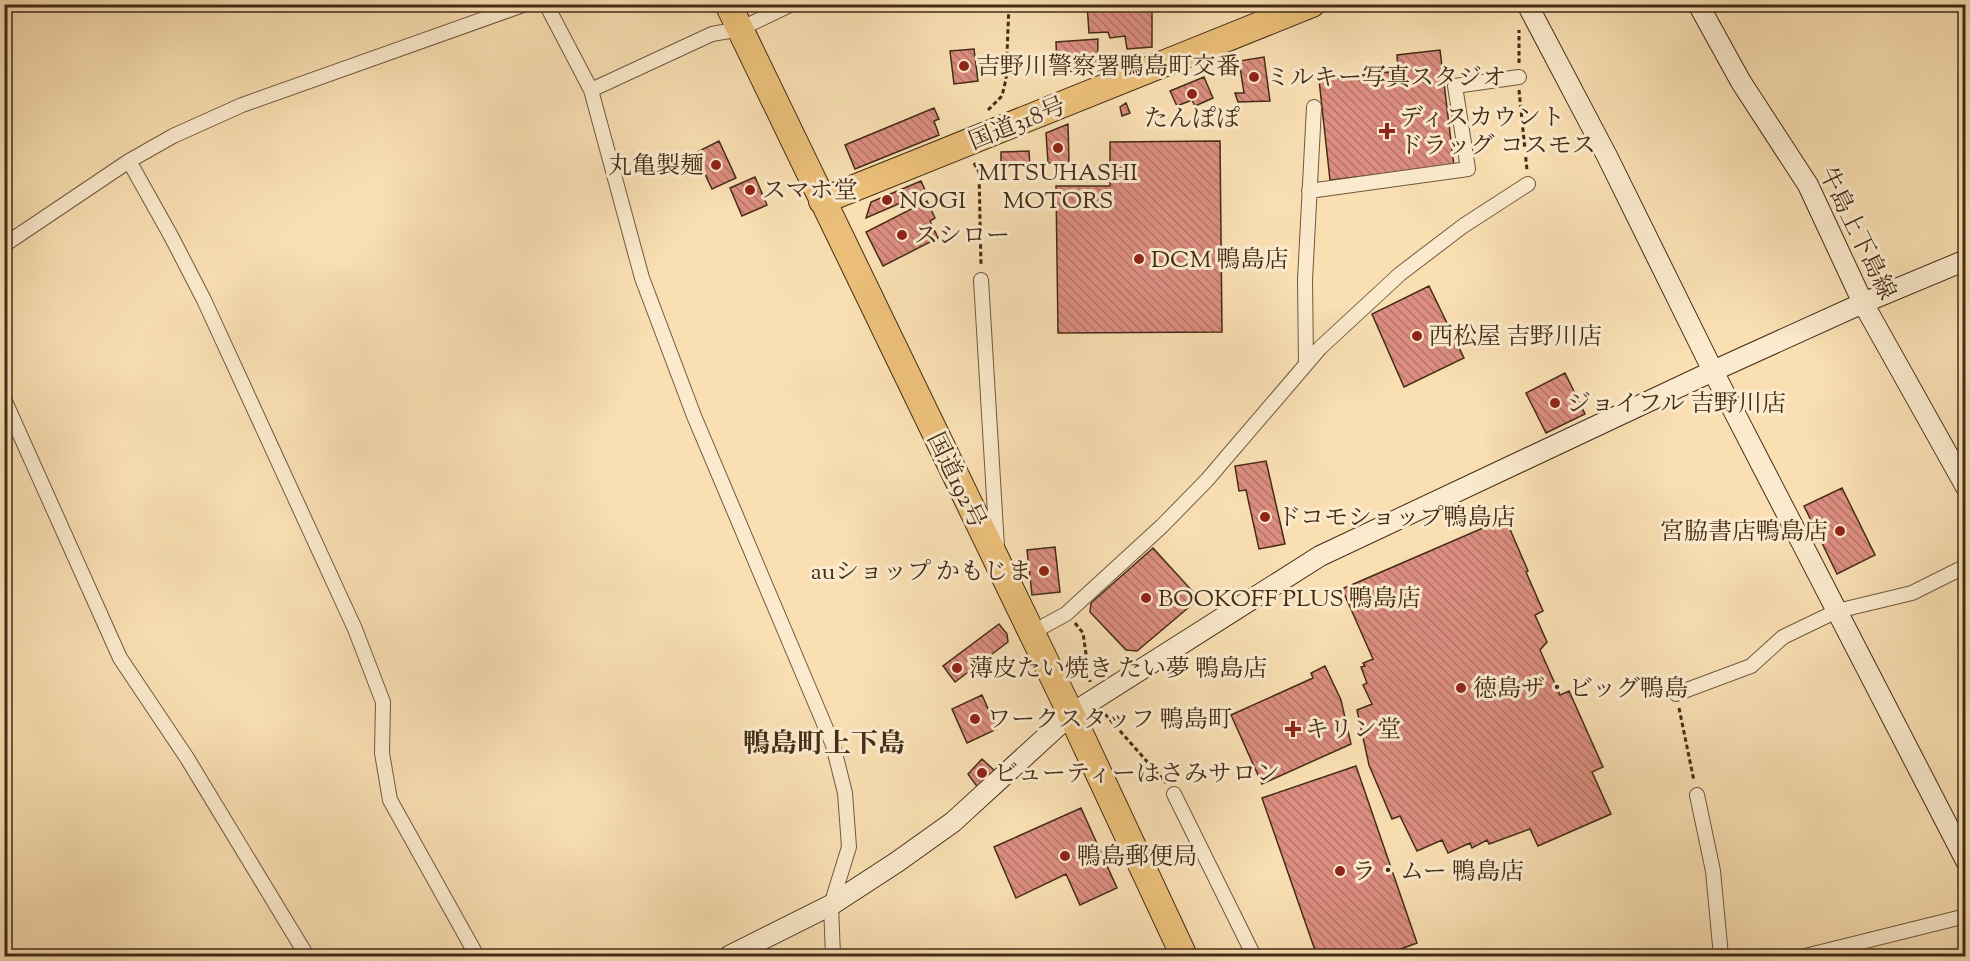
<svg xmlns="http://www.w3.org/2000/svg" width="1970" height="961" font-family="'Sorts Mill Goudy','Noto Serif JP',serif">
  <style>
    .building { fill: url(#building-back-hatch); stroke: #432c17; stroke-width: 1.5 }
    .lines { fill: none; stroke-linecap: round; stroke-linejoin: round }
    .street-casing { stroke: #70593e; stroke-width: 16 }
    .secondary-casing { stroke: #432c17; stroke-width: 22 }
    .highway-casing { stroke: #432c17; stroke-width: 28 }
    .path { stroke: #432c17; stroke-width: 3; stroke-dasharray: 4.5 3; stroke-linecap: butt }
    .street { stroke: #fbeacd; stroke-width: 14 }
    .secondary { stroke: #fbeacd; stroke-width: 20 }
    .highway { stroke: #ecc079; stroke-width: 26 }
    .poi-dot { fill: #8f2418; stroke: #fbeacd; stroke-width: 2 }
    .labels { text-anchor: middle; stroke-width: 6; stroke-linejoin: round; paint-order: stroke }
    .poi-label { font-size: 24px; fill: #432c17; stroke: #fbeacd; text-anchor: start }
    .street-label { font-size: 24px; fill: #432c17; stroke: #fbeacd }
    .quarter-label { font-size: 27px; font-weight: bold; fill: #432c17; stroke: #fbeacd }
  </style>
  <defs>
    <pattern id="building-back-hatch" width="6" height="6" patternUnits="userSpaceOnUse" patternTransform="scale(1.5)"><rect width="6" height="6" fill="#dc8e80"/><path d="M-1 5l2 2M0 0l6 6M5-1l2 2" fill="none" stroke="#b47468"/></pattern>
  </defs>
  <rect width="100%" height="100%" fill="#f9dfb2"/>
  <filter id="stains"><feTurbulence type="fractalNoise" baseFrequency=".00333" numOctaves="4"/><feColorMatrix values="0 0 0 0 .2 0 0 0 0 .09 0 0 0 0 .02 0 0 0 .5 -.17"/></filter>
  <radialGradient id="worn" r=".72"><stop offset=".6" stop-color="#630" stop-opacity="0"/><stop offset="1" stop-color="#630" stop-opacity=".3"/></radialGradient>
  <path class="building" d="M1087,4H1152V47L1127,49L1125,36L1110,38L1108,32L1089,33Z
    M1098,39L1097,72L1057,71L1056,42Z
    M974,49L978,81L954,84L950,51Z
    M1440,50L1454,166L1330,180L1319,80L1398,71L1397,55Z
    M1264,57L1270,101L1238,102L1235,93H1244L1239,61Z
    M1204,77L1213,98L1195,106L1192,100L1177,106L1170,91Z
    M1126,103L1130,113L1122,116L1120,107Z
    M934,108L939,119L934,121L939,135L855,169L845,145Z
    M1068,124L1069,162L1048,163L1046,133Z
    M719,141L736,178L712,189L695,153Z
    M1220,141L1222,332L1058,333L1056,186H1110V142Z
    M1029,151L1030,167H1001V152Z
    M755,177L767,205L742,216L730,188Z
    M921,181L926,192L866,218L871,202Z
    M927,201L935,218L930,221L938,238L883,266L866,232Z
    M1429,286L1464,358L1404,387L1372,314Z
    M1565,373L1585,414L1546,433L1526,393Z
    M1266,461L1285,544L1259,549L1246,490L1239,491L1235,466Z
    M1842,488L1875,555L1837,574L1804,506Z
    M1499,521L1509,527L1528,571L1526,572L1543,611L1535,615L1547,642L1540,650L1560,695L1569,691L1603,767L1592,772L1611,814L1538,846L1530,829L1489,844L1487,840L1472,848L1470,843L1448,853L1442,840L1417,851L1400,816L1392,819L1369,765L1357,710L1372,704L1363,685L1367,683L1361,667L1365,666L1363,663L1373,659L1342,589Z
    M1055,547L1060,592L1032,595L1027,550Z
    M1153,548L1194,593V603L1137,651L1126,650L1090,612L1091,603Z
    M999,624L1007,634L1008,642L955,682L943,666Z
    M1325,666L1341,700L1351,744L1262,784L1231,715L1313,678L1311,673Z
    M982,695L997,729L967,743L952,709Z
    M982,759L996,772L979,789L968,774Z
    M1356,766L1417,943L1398,950L1401,956H1317L1262,798Z
    M1081,808L1117,888L1080,905L1066,874L1016,898L994,847Z"/>
  <g class="lines">
    <g class="street-casing">
      <path id="street" d="M546,4L591,90L642,278L694,416L833,745L845,793L849,847L831,905L833,956
        M591,90L712,34L740,29L792,4
        M129,161L171,236L204,300L355,629L383,702L382,753L390,800L477,956
        M1309,191L1468,169L1455,86L1519,77
        M4,245L129,161L173,136L242,105L526,4
        M981,280L997,547
        M1306,363L1305,280L1314,107
        M4,399L120,658L187,758L307,956
        M1031,633L1066,614L1162,526L1207,480L1320,348L1400,274L1463,226L1528,184
        M1676,694L1751,666L1783,637L1837,611L1912,593L1966,566
        M1174,794L1254,956
        M1697,795L1713,871L1721,956
        M1805,956L1966,916"/>
    </g>
    <g class="secondary-casing">
      <path id="secondary" d="M1527,4L1607,156L1713,371L1966,861
        M1698,4L1741,82L1808,185L1863,303L1966,487
        M729,956L831,905L897,862L953,822L1071,714L1320,556L1713,371L1863,303L1966,260"/>
    </g>
    <g class="highway-casing">
      <path id="highway" d="M728,4L1071,714L1184,956
        M822,201L1312,4"/>
    </g>
    <path class="path" d="M1519,63V30
      M1519,90L1527,170
      M988,110L1002,96L1006,79L1009,4
      M974,163L979,172L981,266
      M1075,623L1083,633L1090,682
      M1679,708L1694,781
      M1105,714L1166,783"/>
    <use href="#street" class="street"/>
    <use href="#secondary" class="secondary"/>
    <use href="#highway" class="highway"/>
  </g>
  <g class="poi-dot">
    <circle cx="964" cy="66" r="6"/>
    <circle cx="1254" cy="77" r="6"/>
    <circle cx="1192" cy="94" r="6"/>
    <path d="M1384 122h6v6h6v6h-6v6h-6v-6h-6v-6h6z"/>
    <circle cx="1058" cy="148" r="6"/>
    <circle cx="716" cy="165" r="6"/>
    <circle cx="750" cy="190" r="6"/>
    <circle cx="887" cy="200" r="6"/>
    <circle cx="902" cy="235" r="6"/>
    <circle cx="1139" cy="259" r="6"/>
    <circle cx="1417" cy="336" r="6"/>
    <circle cx="1555" cy="403" r="6"/>
    <circle cx="1265" cy="517" r="6"/>
    <circle cx="1840" cy="531" r="6"/>
    <circle cx="1044" cy="571" r="6"/>
    <circle cx="1146" cy="598" r="6"/>
    <circle cx="957" cy="668" r="6"/>
    <circle cx="1461" cy="688" r="6"/>
    <circle cx="975" cy="719" r="6"/>
    <path d="M1290 720h6v6h6v6h-6v6h-6v-6h-6v-6h6z"/>
    <circle cx="982" cy="773" r="6"/>
    <circle cx="1065" cy="856" r="6"/>
    <circle cx="1340" cy="871" r="6"/>
  </g>
  <g class="labels">
    <g class="poi-label">
      <text x="976" y="74">吉野川警察署鴨島町交番</text>
      <text x="1266" y="85">ミルキー写真スタジオ</text>
      <text x="1399" y="125">ディスカウント<tspan x="1399" dy="28">ドラッグ コスモス</tspan></text>
      <text x="1192" y="126" text-anchor="middle">たんぽぽ</text>
      <text x="704" y="173" text-anchor="end">丸亀製麺</text>
      <text x="1058" y="180" text-anchor="middle">MITSUHASHI<tspan x="1058" dy="28">MOTORS</tspan></text>
      <text x="762" y="198">スマホ堂</text>
      <text x="899" y="208">NOGI</text>
      <text x="914" y="243">スシロー</text>
      <text x="1151" y="267">DCM 鴨島店</text>
      <text x="1429" y="344">西松屋 吉野川店</text>
      <text x="1567" y="411">ジョイフル 吉野川店</text>
      <text x="1277" y="525">ドコモショップ鴨島店</text>
      <text x="1828" y="539" text-anchor="end">宮脇書店鴨島店</text>
      <text x="1032" y="579" text-anchor="end">auショップ かもじま</text>
      <text x="1158" y="606">BOOKOFF PLUS 鴨島店</text>
      <text x="969" y="676">薄皮たい焼き たい夢 鴨島店</text>
      <text x="1473" y="696">徳島ザ・ビッグ鴨島</text>
      <text x="987" y="727">ワークスタッフ 鴨島町</text>
      <text x="1305" y="737">キリン堂</text>
      <text x="994" y="781">ビューティーはさみサロン</text>
      <text x="1077" y="864">鴨島郵便局</text>
      <text x="1352" y="879">ラ・ムー 鴨島店</text>
    </g>
    <g class="street-label">
      <text transform="translate(1017 123) rotate(-22)" y="8">国道318号</text>
      <text transform="translate(1858 233) rotate(64)" y="8">牛島上下島線</text>
      <text transform="translate(957 480) rotate(64)" y="8">国道192号</text>
    </g>
    <g class="quarter-label">
      <text x="824" y="752">鴨島町上下島</text>
    </g>
  </g>
  <rect width="1970" height="961" fill="none" stroke="#f9dfb2" stroke-width="24"/>
  <rect x="6" y="6" width="1958" height="949" fill="none" stroke="#432c17" stroke-width="3"/>
  <rect x="12" y="12" width="1946" height="937" fill="none" stroke="#432c17" stroke-width="1.5"/>
  <rect width="100%" height="100%" filter="url(#stains)"/>
  <rect width="100%" height="100%" fill="url(#worn)"/>
</svg>
